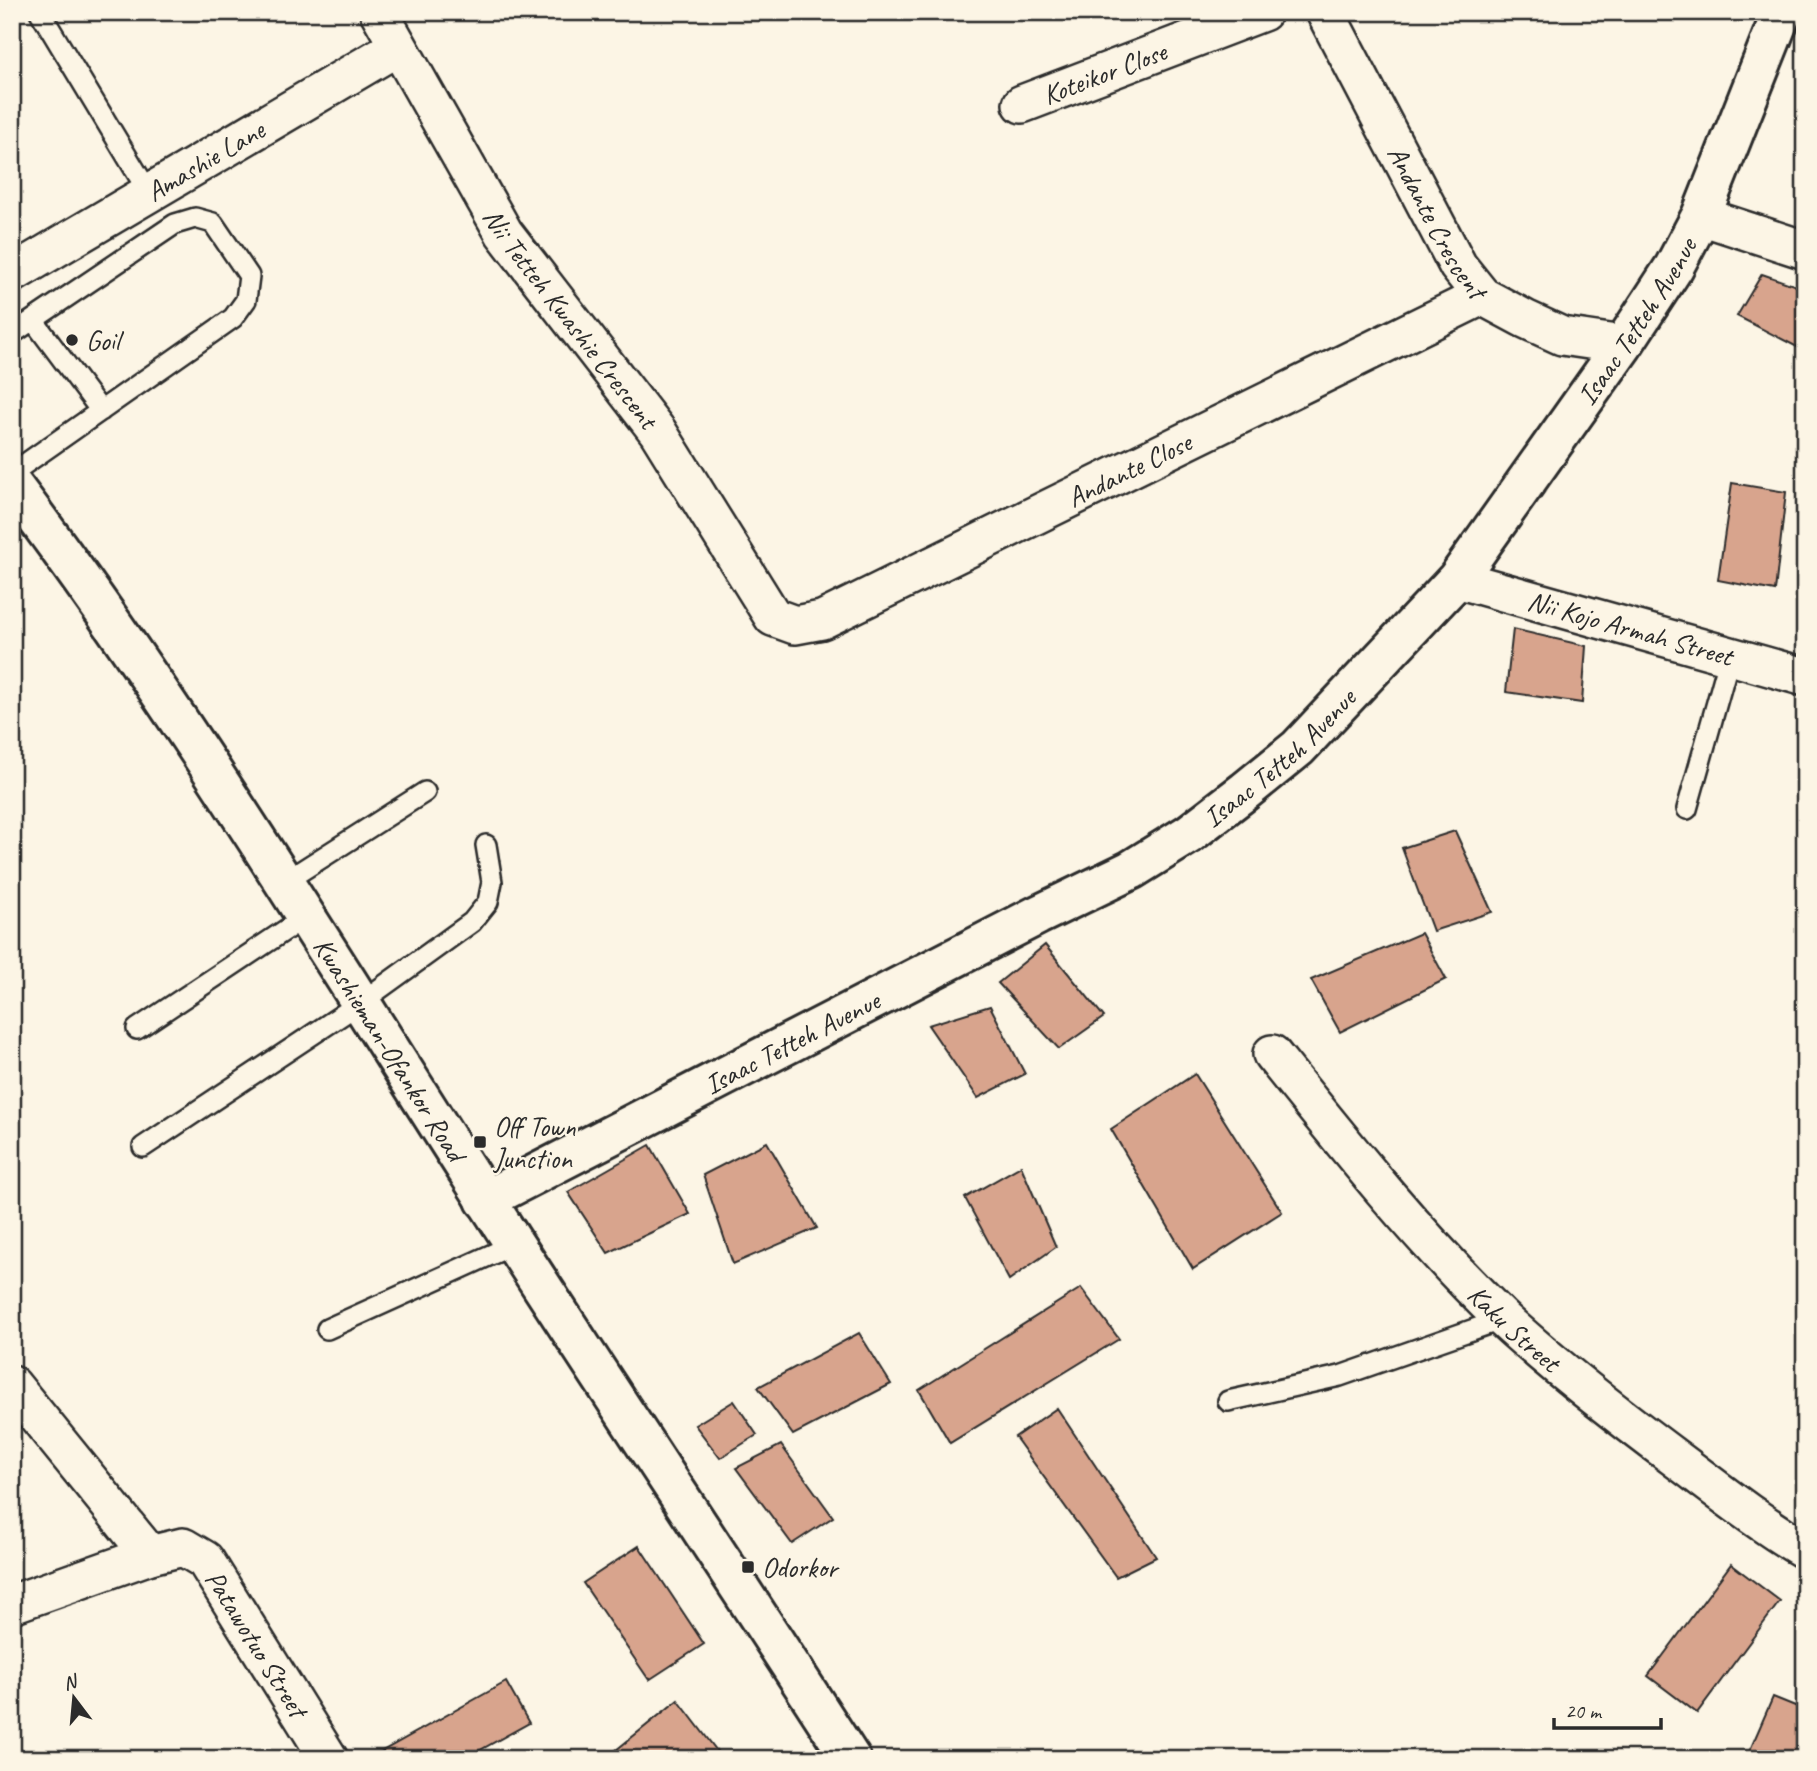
<svg xmlns="http://www.w3.org/2000/svg" width="1817" height="1771" font-family="Caveat,sans-serif">
  <style>
    .building { fill: #d8a48d; stroke: #2b2b2b; stroke-width: 2 }
    .lines { fill: none; stroke-linecap: round; stroke-linejoin: round }
    .lane-casing { stroke: #2b2b2b; stroke-width: 24 }
    .street-casing { stroke: #2b2b2b; stroke-width: 42 }
    .secondary-casing { stroke: #2b2b2b; stroke-width: 44 }
    .lane { stroke: #fcf5e5; stroke-width: 19 }
    .street { stroke: #fcf5e5; stroke-width: 37 }
    .secondary { stroke: #fcf5e5; stroke-width: 38 }
    .poi-dot { fill: #2b2b2b; stroke: #fcf5e5; stroke-width: 2.5 }
    .labels { text-anchor: middle; stroke-width: 5; stroke-linejoin: round; paint-order: stroke }
    .street-label { font-size: 28px; fill: #2b2b2b; stroke: #fcf5e5 }
    .poi-label { font-size: 28px; fill: #2b2b2b; stroke: #fcf5e5; text-anchor: start }
  </style>
  <rect width="100%" height="100%" fill="#fcf5e5"/>
  <filter id="ink" filterUnits="userSpaceOnUse"><feTurbulence type="fractalNoise" baseFrequency=".0143" numOctaves="2"/><feDisplacementMap in="SourceGraphic" scale="14" xChannelSelector="R" yChannelSelector="G"/><feConvolveMatrix kernelMatrix="1 2 1 2 8 2 1 2 1" color-interpolation-filters="sRGB"/></filter>
  <g filter="url(#ink)">
    <path class="building" d="M1762,274L1805,289V351L1737,316Z
      M1732,483L1786,492L1775,591L1718,580Z
      M1513,629L1586,646L1582,703L1506,692Z
      M1455,831L1492,912L1433,931L1402,848Z
      M1421,933L1446,979L1340,1032L1311,980Z
      M1045,945L1104,1017L1059,1049L998,983Z
      M990,1006L1025,1074L978,1098L928,1025Z
      M1195,1074L1282,1212L1193,1269L1111,1129Z
      M767,1142L817,1228L733,1264L703,1175Z
      M650,1145L690,1214L608,1253L568,1192Z
      M1021,1166L1056,1247L1009,1280L965,1198Z
      M1081,1288L1119,1339L950,1443L919,1390Z
      M859,1333L891,1384L793,1435L758,1387Z
      M734,1401L757,1435L720,1458L695,1425Z
      M1057,1408L1156,1557L1116,1577L1015,1437Z
      M781,1445L833,1517L792,1544L736,1468Z
      M639,1546L704,1644L649,1680L583,1583Z
      M1731,1564L1780,1601L1697,1713L1648,1676Z
      M506,1682L529,1723L464,1759H382L379,1753Z
      M1773,1697L1805,1710V1759H1746Z
      M678,1700L723,1759H605Z"/>
    <g class="lines">
      <g class="lane-casing">
        <path id="lane" d="M40,12L149,193
          M33,320L101,411
          M12,334L175,224L195,218L213,223L249,276L246,300L233,318L12,473
          M1687,809L1730,656
          M284,882L425,792
          M137,1029L305,917
          M143,1147L360,1003L472,922L488,902L492,882L486,845
          M327,1329L515,1244
          M1228,1401L1340,1376L1503,1319"/>
      </g>
      <g class="street-casing">
        <g id="street">
          <path id="s1" d="M379,12L504,233L658,432L773,617L795,625L822,620L1482,296"/>
          <path id="s2" d="M1325,12L1458,266L1482,296L1525,319L1562,336L1623,345"/>
          <path id="s3" d="M1022,104L1263,12"/>
          <path d="M1701,216L1805,250"/>
          <path id="s4" d="M12,274L397,47"/>
          <path id="s5" d="M1457,579L1805,677"/>
          <path id="s6" d="M1272,1054C1345,1145 1418,1237 1502,1318C1556,1368 1616,1414 1675,1458C1718,1490 1759,1523 1805,1550"/>
          <path d="M12,1385L150,1555"/>
          <path id="s7" d="M12,1604L150,1555L183,1547L205,1560L329,1759"/>
        </g>
      </g>
      <g class="secondary-casing">
        <g id="secondary">
          <path id="s8" d="M12,485C178,705 321,942 470,1175C595,1371 725,1563 851,1759"/>
          <path id="s9" d="M485,1200L1038,915L1131,870L1189,834L1245,791L1298,748L1457,579L1623,345L1674,267L1701,216L1782,12"/>
        </g>
      </g>
      <use href="#lane" class="lane"/>
      <use href="#street" class="street"/>
      <use href="#secondary" class="secondary"/>
    </g>
  </g>
  <g class="poi-dot">
    <circle cx="72" cy="340" r="7"/>
    <rect x="473" y="1135" width="14" height="14" rx="3.5"/>
    <rect x="741" y="1560" width="14" height="14" rx="3.5"/>
  </g>
  <g class="labels">
    <g class="street-label">
      <text dy="10" stroke="none"><textPath href="#s3" startOffset="88">Koteikor Close</textPath></text>
      <text dy="10" stroke="none"><textPath href="#s4" startOffset="224">Amashie Lane</textPath></text>
      <text dy="10" stroke="none"><textPath href="#s2" startOffset="238">Andante Crescent</textPath></text>
      <text dy="10" stroke="none"><textPath href="#s1" startOffset="362">Nii Tetteh Kwashie Crescent</textPath></text>
      <text dy="10" stroke="none"><textPath href="#s9" startOffset="1479">Isaac Tetteh Avenue</textPath></text>
      <text dy="10" stroke="none"><textPath href="#s1" startOffset="1116">Andante Close</textPath></text>
      <text dy="10" stroke="none"><textPath href="#s5" startOffset="180">Nii Kojo Armah Street</textPath></text>
      <text dy="10" stroke="none"><textPath href="#s9" startOffset="912">Isaac Tetteh Avenue</textPath></text>
      <text dy="10" stroke="none"><textPath href="#s9" startOffset="345">Isaac Tetteh Avenue</textPath></text>
      <text dy="10" stroke="none"><textPath href="#s8" startOffset="679">Kwashieman-Ofankor Road</textPath></text>
      <text dy="10" stroke="none"><textPath href="#s6" startOffset="366">Kaku Street</textPath></text>
      <text dy="10" stroke="none"><textPath href="#s7" startOffset="304">Patawotuo Street</textPath></text>
    </g>
    <g class="poi-label">
      <text x="86" y="350">Goil</text>
      <text x="494" y="1136">Off Town<tspan x="494" dy="32">Junction</tspan></text>
      <text x="762" y="1577">Odorkor</text>
    </g>
  </g>
  <rect width="1817" height="1771" fill="none" stroke="#fcf5e5" stroke-width="42"/>
  <rect x="21" y="21" width="1775" height="1729" fill="none" stroke="#2b2b2b" stroke-width="2.5" filter="url(#ink)"/>
  <g transform="translate(74 1698) rotate(344)" stroke="#fcf5e5" stroke-width="5" paint-order="stroke">
  <path d="M0-5L12 26L0 18L-12 26Z" fill="#2b2b2b"/>
  <text y="-10" font-size="19" font-weight="bold" text-anchor="middle" fill="#2b2b2b">N</text>
  </g>
  <path d="M1554 1718v10h107v-10" fill="none" stroke="#2b2b2b" stroke-width="3.5"/>
  <text x="1565" y="1718" font-size="21" fill="#2b2b2b" stroke="#fcf5e5" stroke-width="5" paint-order="stroke">20 m</text>
</svg>
